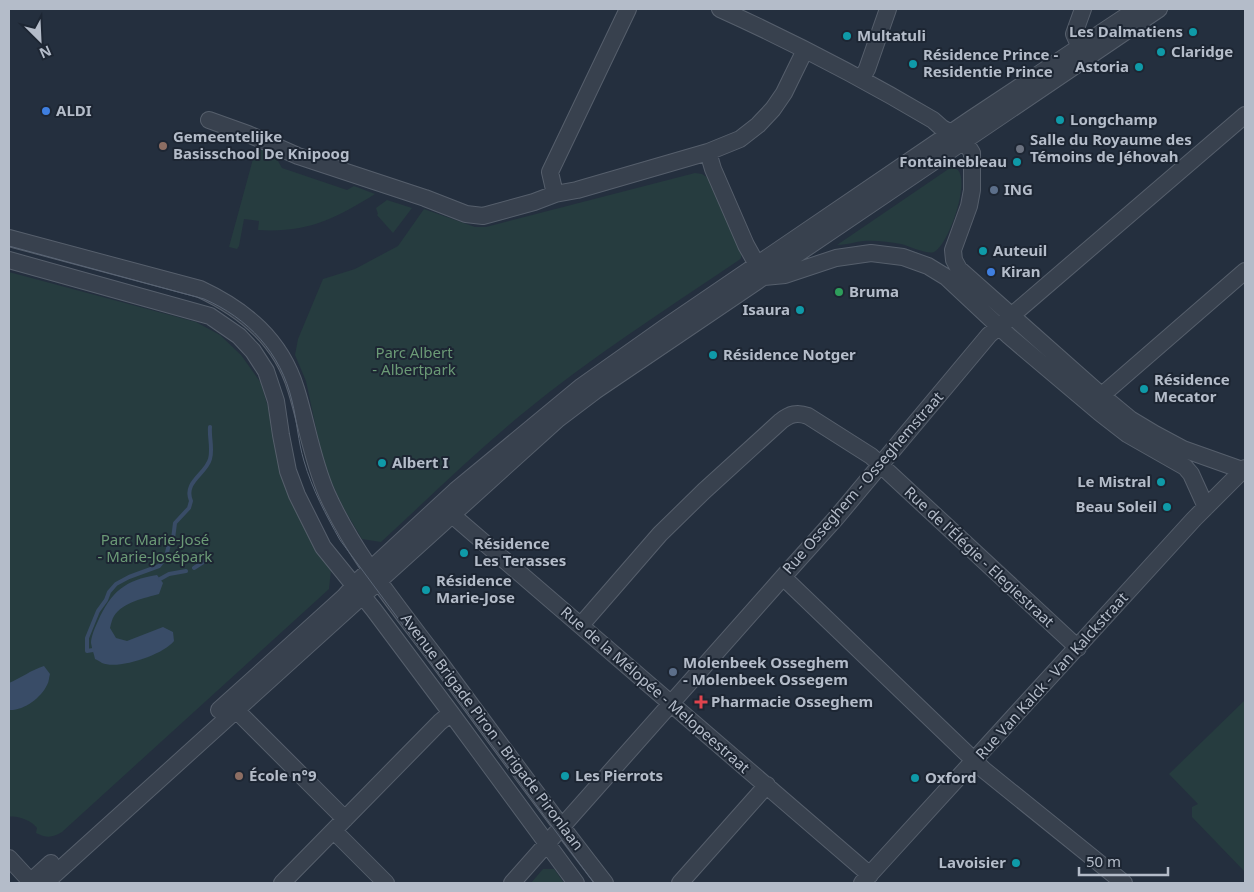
<svg xmlns="http://www.w3.org/2000/svg" width="1254" height="892" font-family="'Noto Sans',sans-serif">
  <style>
    .green { fill: #263c3f }
    .water { fill: #394c67 }
    .lines { fill: none; stroke-linecap: round; stroke-linejoin: round }
    .stream { stroke: #394c67; stroke-width: 4 }
    .minor-casing { stroke: #565f6c; stroke-width: 18 }
    .minor { stroke: #38414e; stroke-width: 16 }
    .tram { stroke: #5a6575; stroke-width: 1 }
    .culture-dot { fill: #0f9aa8; stroke: #1d2633; stroke-width: 2 }
    .shop-dot { fill: #3f7fe0; stroke: #1d2633; stroke-width: 2 }
    .education-dot { fill: #8d6e63; stroke: #1d2633; stroke-width: 2 }
    .worship-dot { fill: #6b7280; stroke: #1d2633; stroke-width: 2 }
    .service-dot { fill: #5c6f8a; stroke: #1d2633; stroke-width: 2 }
    .leisure-dot { fill: #2e9e5b; stroke: #1d2633; stroke-width: 2 }
    .health-dot { fill: #e0444e; stroke: #1d2633; stroke-width: 2 }
    .labels { text-anchor: middle; stroke-width: 4; stroke-linejoin: round; paint-order: stroke }
    .poi-label { font-size: 15px; font-weight: bold; fill: #b4bcc9; stroke: #1d2633; text-anchor: start }
    .park-label { font-size: 15px; fill: #6b9a76; stroke: #1d2633 }
    .street-label { font-size: 15px; fill: #b4bcc9; stroke: #1d2633 }
  </style>
  <rect width="100%" height="100%" fill="#242f3e"/>
  <path class="green" d="M256,148L274,154L282,168L347,190L354,186L375,194C335,219 307,233 258,230L259,221L244,219L239,246L237,249L229,247Z
    M950,168C977,163 950,245 934,252C928,255 909,246 901,244C889,242 876,240 863,241C855,242 845,245 837,245Z
    M695,173L702,174L708,178L742,250L741,258L739,260C665,310 590,358 522,414C473,454 428,499 381,542L362,539L343,507L330,479L320,447L306,381L295,355L298,339L323,279L355,269L398,246L424,209L475,227H486Z
    M387,200L412,208L393,233L377,215L378,214L376,208Z
    M9,272L196,322L220,335L241,355L261,383L268,407L275,446L293,502L311,538L331,570L329,589L62,832C52,838 46,838 36,833L37,828C32,821 17,815 9,817Z
    M1245,700V872L1192,817V807L1198,804L1169,774Z
    M543,869H554L564,883H531Z"/>
  <path class="water" d="M157,575L163,583L159,594C145,598 123,602 114,616C112,619 111,624 110,628L116,638L127,641L163,627L173,632L174,641C163,655 118,670 102,663C100,662 98,660 95,659C94,654 92,649 91,643C91,637 95,627 98,621C111,592 125,580 157,575Z
    M44,666L50,674C49,677 49,682 47,685C41,698 23,711 9,710V683C21,678 31,670 44,666Z"/>
  <g class="lines">
    <path class="stream" d="M194,568L208,559
      M160,579L169,574L186,571
      M93,650L87,651V638L98,611L106,600L109,592L116,584L129,577L159,566L166,557L169,544L173,539L175,523L189,508L191,501C183,482 206,474 210,459C213,449 209,437 210,427"/>
    <g class="minor-casing">
      <path id="minor" d="M720,9C793,42 864,79 933,120L942,128L964,140L972,153V190L969,206L953,250L954,260L959,269L1101,395L1130,419L1155,434L1183,449L1245,471
        M1083,9L1074,34L1084,57
        M862,78L867,69L888,9
        M209,120L248,134L298,156L425,198L466,214L483,216L534,202L555,194L577,190L708,152L740,139L758,125L773,109L784,93L805,50
        M708,152L713,169L746,245L764,277L785,275L836,258L871,253L903,257L928,266L946,277L1009,336L1100,413L1127,434L1185,467L1191,474L1206,507
        M555,194L550,172L628,9
        M9,238L200,289C245,310 281,340 296,389C307,424 312,460 327,494C354,554 398,607 438,660C493,735 548,810 605,883
        M9,260L210,316L239,336L253,351L266,371L276,401L281,435L288,471L297,495L323,547L374,610L451,713L576,883
        M1094,402L1245,271
        M444,508L870,875
        M783,577L984,770L1124,883
        M581,625L660,534L704,491L781,421C790,414 797,412 808,416L871,456L1078,648
        M228,702L345,819
        M219,710L344,597L360,579L455,491L582,386L664,328L971,119L1137,9
        M334,831L386,883
        M9,858L32,883
        M29,883L51,863
        M45,883L558,419L595,391L1159,9
        M282,883L440,722L451,713
        M512,883L783,577L836,518L989,335L1245,115
        M680,883L767,785
        M862,883L1194,519L1245,468"/>
    </g>
    <use href="#minor" class="minor"/>
    <path class="tram" d="M9,246L204,299C248,318 281,353 292,401C297,421 298,441 304,461C312,489 326,515 340,540L594,883"/>
  </g>
  <g class="culture-dot">
    <circle cx="1193" cy="32" r="5"/>
    <circle cx="847" cy="36" r="5"/>
    <circle cx="1161" cy="52" r="5"/>
    <circle cx="913" cy="64" r="5"/>
    <circle cx="1139" cy="67" r="5"/>
    <circle cx="1060" cy="120" r="5"/>
    <circle cx="1017" cy="162" r="5"/>
    <circle cx="983" cy="251" r="5"/>
    <circle cx="800" cy="310" r="5"/>
    <circle cx="713" cy="355" r="5"/>
    <circle cx="1144" cy="389" r="5"/>
    <circle cx="382" cy="463" r="5"/>
    <circle cx="1161" cy="482" r="5"/>
    <circle cx="1167" cy="507" r="5"/>
    <circle cx="464" cy="553" r="5"/>
    <circle cx="426" cy="590" r="5"/>
    <circle cx="565" cy="776" r="5"/>
    <circle cx="915" cy="778" r="5"/>
    <circle cx="1016" cy="863" r="5"/>
  </g>
  <g class="shop-dot">
    <circle cx="46" cy="111" r="5"/>
    <circle cx="991" cy="272" r="5"/>
  </g>
  <g class="education-dot">
    <circle cx="163" cy="146" r="5"/>
    <circle cx="239" cy="776" r="5"/>
  </g>
  <circle class="worship-dot" cx="1020" cy="149" r="5"/>
  <g class="service-dot">
    <circle cx="994" cy="190" r="5"/>
    <circle cx="673" cy="672" r="5"/>
  </g>
  <circle class="leisure-dot" cx="839" cy="292" r="5"/>
  <path class="health-dot" d="M698.5 694.5h5v5h5v5h-5v5h-5v-5h-5v-5h5z"/>
  <g class="labels">
    <g class="poi-label">
      <text x="1183" y="37" text-anchor="end">Les Dalmatiens</text>
      <text x="857" y="41">Multatuli</text>
      <text x="1171" y="57">Claridge</text>
      <text x="923" y="60">Résidence Prince -<tspan x="923" dy="17">Residentie Prince</tspan></text>
      <text x="1129" y="72" text-anchor="end">Astoria</text>
      <text x="56" y="116">ALDI</text>
      <text x="1070" y="125">Longchamp</text>
      <text x="173" y="142">Gemeentelijke<tspan x="173" dy="17">Basisschool De Knipoog</tspan></text>
      <text x="1030" y="145">Salle du Royaume des<tspan x="1030" dy="17">Témoins de Jéhovah</tspan></text>
      <text x="1007" y="167" text-anchor="end">Fontainebleau</text>
      <text x="1004" y="195">ING</text>
      <text x="993" y="256">Auteuil</text>
      <text x="1001" y="277">Kiran</text>
      <text x="849" y="297">Bruma</text>
      <text x="790" y="315" text-anchor="end">Isaura</text>
      <text x="723" y="360">Résidence Notger</text>
      <text x="1154" y="385">Résidence<tspan x="1154" dy="17">Mecator</tspan></text>
      <text x="392" y="468">Albert I</text>
      <text x="1151" y="487" text-anchor="end">Le Mistral</text>
      <text x="1157" y="512" text-anchor="end">Beau Soleil</text>
      <text x="474" y="549">Résidence<tspan x="474" dy="17">Les Terasses</tspan></text>
      <text x="436" y="586">Résidence<tspan x="436" dy="17">Marie-Jose</tspan></text>
      <text x="683" y="668">Molenbeek Osseghem<tspan x="683" dy="17">- Molenbeek Ossegem</tspan></text>
      <text x="711" y="707">Pharmacie Osseghem</text>
      <text x="249" y="781">École n°9</text>
      <text x="575" y="781">Les Pierrots</text>
      <text x="925" y="783">Oxford</text>
      <text x="1006" y="868" text-anchor="end">Lavoisier</text>
    </g>
    <g class="park-label">
      <text x="414" y="358">Parc Albert<tspan x="414" dy="17">- Albertpark</tspan></text>
      <text x="155" y="545">Parc Marie-José<tspan x="155" dy="17">- Marie-Josépark</tspan></text>
    </g>
    <g class="street-label">
      <text transform="translate(863 483) rotate(-49)" y="5">Rue Osseghem - Osseghemstraat</text>
      <text transform="translate(979 557) rotate(43)" y="5">Rue de l'Élégie - Elegiestraat</text>
      <text transform="translate(1052 676) rotate(-48)" y="5">Rue Van Kalck - Van Kalckstraat</text>
      <text transform="translate(655 690) rotate(41)" y="5">Rue de la Mélopée - Melopeestraat</text>
      <text transform="translate(492 732) rotate(53)" y="5">Avenue Brigade Piron - Brigade Pironlaan</text>
    </g>
  </g>
  <rect width="1254" height="892" fill="none" stroke="#b4bcc9" stroke-width="20"/>
  <g transform="translate(40 40) rotate(156)" stroke="#1d2633" stroke-width="4" paint-order="stroke">
  <path d="M0-4L9 19L0 12L-9 19Z" fill="#b4bcc9"/>
  <text y="-8" font-size="14" font-weight="bold" text-anchor="middle" fill="#b4bcc9">N</text>
  </g>
  <path d="M1079 867v8h89v-8" fill="none" stroke="#b4bcc9" stroke-width="2.5"/>
  <text x="1086" y="867" font-size="15" fill="#b4bcc9" stroke="#1d2633" stroke-width="4" paint-order="stroke">50 m</text>
</svg>
